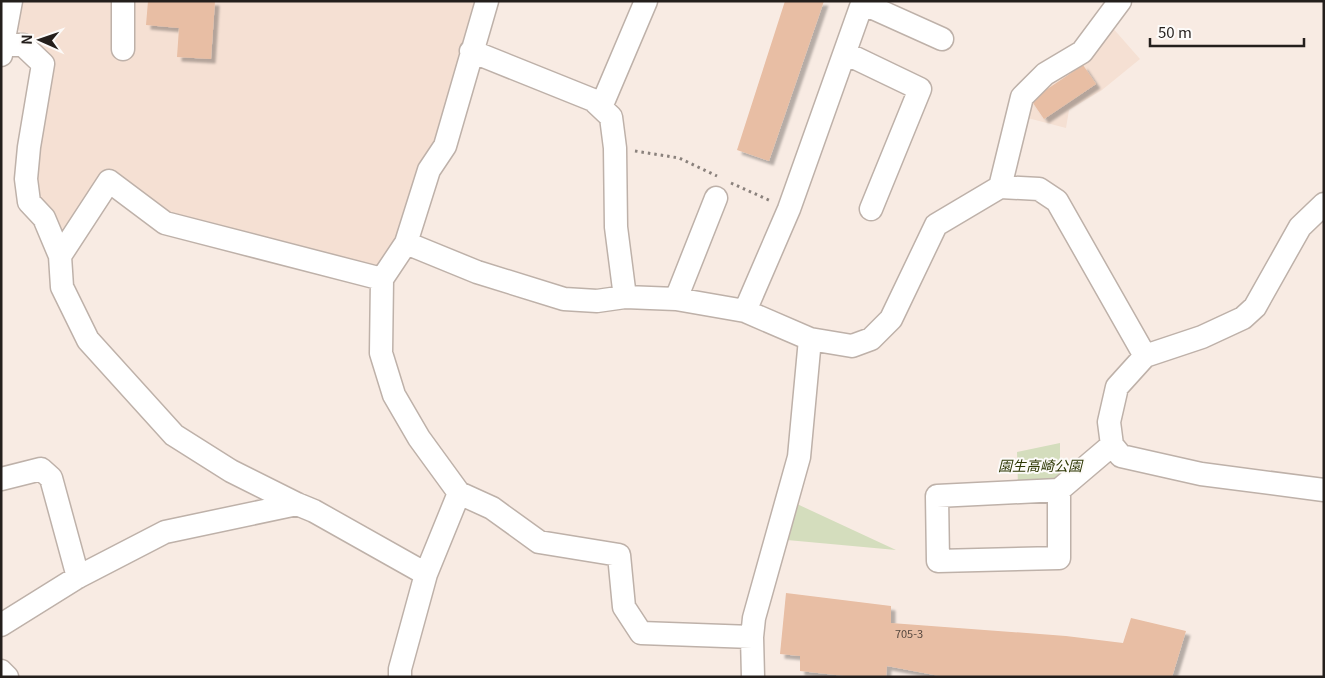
<svg xmlns="http://www.w3.org/2000/svg" width="1325" height="678" font-family="Georgia,'Noto Sans JP',serif">
  <style>
    .built { fill: #f5e0d3 }
    .green { fill: #d4ddbd }
    .building { fill: #e8bea4; filter: url(#shadow) }
    .lines { fill: none; stroke-linecap: round; stroke-linejoin: round }
    .minor-casing { stroke: #beb1a9; stroke-width: 25 }
    .path { stroke: #8a817c; stroke-width: 3; stroke-dasharray: 2.5 4; stroke-linecap: butt }
    .minor { stroke: #fff; stroke-width: 22 }
    .labels { text-anchor: middle; stroke-width: 4; stroke-linejoin: round; paint-order: stroke }
    .number-label { font-size: 11px; fill: #55473e }
    .park-label { font-size: 14px; font-style: italic; fill: #2d3703; stroke: #fdfbf9 }
  </style>
  <defs>
    <filter id="shadow"><feDropShadow dx="4.5" dy="4.5" stdDeviation="1" flood-color="#0004"/></filter>
  </defs>
  <rect width="100%" height="100%" fill="#f8ebe3"/>
  <path class="built" d="M21,1H481L436,147L402,239L378,273L164,218L107,175L61,244L34,195L50,62L16,27Z
    M1111,26L1140,59L1102,90L1069,110L1066,128L1020,116L1024,104Z"/>
  <path class="green" d="M1060,443V482L1018,486L1017,452Z
    M797,504L896,550L787,540Z"/>
  <path class="building" d="M148,1H215L211,59L177,57L179,28L146,25Z
    M785,1H824L769,161L737,150Z
    M1083,65L1096,84L1044,119L1031,100Z
    M786,593L891,606V623L1066,636L1123,643L1131,618L1186,631L1172,677H945L887,666L886,677H854L800,671V656L780,654Z"/>
  <g class="lines">
    <g class="minor-casing">
      <path id="minor" d="M862,3L942,39
        M3,45H23L43,64L29,147L26,179L29,202L44,218L60,256L62,287L88,340L174,435L231,471L297,504
        M123,49V1
        M471,51L593,100L611,117L615,148L616,227L625,297
        M845,53L920,89L871,209
        M1,55L11,1
        M601,107L646,1
        M1000,187L1022,97L1045,74L1082,52L1120,1
        M1324,204L1300,227L1255,307L1243,318L1202,337L1145,356L1117,387L1109,422L1112,445L1121,456L1201,474L1324,490
        M406,243L477,272L564,299L597,301L625,297L676,299L745,311L810,339L852,346L871,339L891,319L936,225L1000,187L1039,189L1057,201L1145,356
        M60,256L109,181L165,223L382,279L406,243L429,170L445,146L487,1
        M382,279L381,353L394,395L419,438L459,493L492,508L539,542L619,555L624,607L641,633L752,637
        M676,299L716,198
        M745,311L789,209L863,1
        M1,479L41,469L51,478L78,577
        M1059,490V558L938,561L937,496L1059,490L1112,445
        M1,625L78,577L165,532L297,504L314,511L426,574
        M1,671L7,677
        M400,677V669L426,574L459,493
        M753,677L752,637L754,618L799,457L810,339"/>
    </g>
    <path class="path" d="M635,151L679,158L717,176
      M731,183L771,201"/>
    <use href="#minor" class="minor"/>
  </g>
  <g class="labels">
    <g class="number-label">
      <text x="909" y="638">705-3</text>
    </g>
    <g class="park-label">
      <text x="1040" y="471">園生高崎公園</text>
    </g>
  </g>
  <rect width="1325" height="678" fill="none" stroke="#241f1c" stroke-width="5"/>
  <g transform="translate(40 40) rotate(272)" stroke="#fdfbf9" stroke-width="4" paint-order="stroke">
  <path d="M0-4L9 19L0 12L-9 19Z" fill="#241f1c"/>
  <text y="-8" font-size="14" font-weight="bold" text-anchor="middle" fill="#241f1c">N</text>
  </g>
  <path d="M1150 38v8h154v-8" fill="none" stroke="#241f1c" stroke-width="2.5"/>
  <text x="1158" y="38" font-size="15" fill="#241f1c" stroke="#fdfbf9" stroke-width="4" paint-order="stroke">50 m</text>
</svg>
